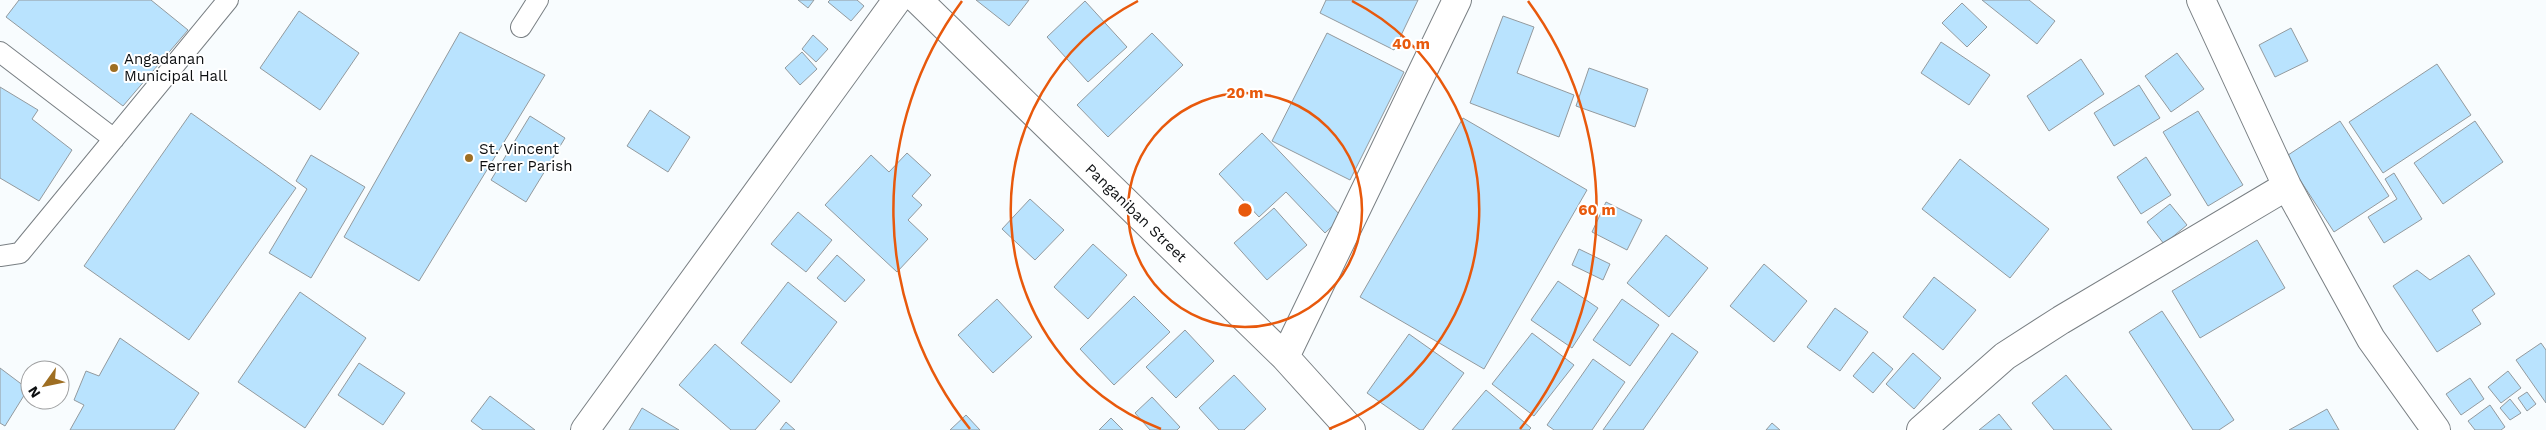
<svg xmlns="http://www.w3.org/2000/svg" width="2546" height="430" font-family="'Work Sans',sans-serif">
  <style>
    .building { fill: #b9e3fe; stroke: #939a9e }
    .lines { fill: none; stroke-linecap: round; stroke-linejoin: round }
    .lane-casing { stroke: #797f83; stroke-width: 22 }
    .street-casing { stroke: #797f83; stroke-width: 30 }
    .secondary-casing { stroke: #797f83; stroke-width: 30 }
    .lane { stroke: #fff; stroke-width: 20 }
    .street { stroke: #fff; stroke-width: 28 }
    .secondary { stroke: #fff; stroke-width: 28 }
    .ring { fill: none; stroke: #e8590c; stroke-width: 2.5 }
    .poi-dot { fill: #9e6e22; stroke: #fff; stroke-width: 2 }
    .labels { text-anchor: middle; stroke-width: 4; stroke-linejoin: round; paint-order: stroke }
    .poi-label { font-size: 15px; fill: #0d0f11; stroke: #fff; text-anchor: start }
    .street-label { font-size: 15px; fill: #0d0f11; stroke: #fff }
    .centre { fill: #e8590c; stroke: #fff; stroke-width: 2.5 }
    .ring-label { font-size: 15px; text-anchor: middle; font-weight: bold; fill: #e8590c; stroke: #fff; stroke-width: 4; stroke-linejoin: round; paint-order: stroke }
  </style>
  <rect width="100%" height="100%" fill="#f8fcfe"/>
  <path class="building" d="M19,0H151L188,30L123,106L6,17Z
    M798,0H814L808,8Z
    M830,0H857L864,6L851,21L828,2Z
    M976,0H1029L1009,26Z
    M1326,0H1418L1394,50L1320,13Z
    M1982,0H2029L2055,21L2037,44Z
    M1085,1L1127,47L1088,82L1047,37Z
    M1962,3L1987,27L1967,47L1942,23Z
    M299,11L359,53L320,110L260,68Z
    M1503,16L1534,27L1517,73L1574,95L1559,137L1470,103Z
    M2291,28L2308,61L2275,77L2259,45Z
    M460,32L545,75L419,281L344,237Z
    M1152,33L1183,65L1108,137L1077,105Z
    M1327,33L1404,72L1350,180L1272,141Z
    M813,35L828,49L816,62L802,49Z
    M1941,42L1990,75L1969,105L1921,73Z
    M802,52L817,69L800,85L785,68Z
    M2177,53L2204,89L2171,112L2145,76Z
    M2081,59L2104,94L2049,131L2027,96Z
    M2437,64L2471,115L2383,173L2349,122Z
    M1589,68L1648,89L1635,127L1576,106Z
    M2139,85L2160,118L2114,146L2094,113Z
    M0,87L38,110L32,119L72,150L39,201L0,178Z
    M650,110L690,137L668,172L627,146Z
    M2198,111L2243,185L2208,206L2163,132Z
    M191,113L296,188L189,340L84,266Z
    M530,116L565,138L526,202L491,180Z
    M1463,118L1587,190L1484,369L1360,297Z
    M2340,121L2389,196L2334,232L2285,157Z
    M2475,121L2503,162L2443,204L2414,163Z
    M1262,133L1342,217L1325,233L1286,192L1259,217L1219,174Z
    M907,153L931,175L912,196L922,205L908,220L928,239L897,272L825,205L871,155L889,172Z
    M311,155L365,187L311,278L269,253L307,189L296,181Z
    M2146,157L2171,195L2141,214L2117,177Z
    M1960,159L2049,229L2010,278L1922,209Z
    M2394,173L2422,219L2384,243L2368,217L2397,199L2385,179Z
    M1030,199L1064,230L1035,260L1002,229Z
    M1606,202L1642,220L1627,250L1592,232Z
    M2170,204L2187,225L2164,244L2147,222Z
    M1274,208L1307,245L1267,280L1234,243Z
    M798,212L832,240L806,272L771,244Z
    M1666,235L1708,268L1669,317L1627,283Z
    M2257,240L2285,288L2200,338L2172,291Z
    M1093,244L1127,275L1088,319L1054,287Z
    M1579,249L1610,264L1603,280L1572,265Z
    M837,255L865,280L845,302L817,278Z
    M2469,255L2495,294L2472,310L2481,324L2437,352L2393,286L2417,270L2430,280Z
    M1764,264L1807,301L1774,342L1730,306Z
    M1934,277L1976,310L1943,350L1903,317Z
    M1558,281L1598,308L1572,348L1531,320Z
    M788,282L837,322L791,383L741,343Z
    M300,292L366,338L305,428L238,382Z
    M1134,296L1170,332L1114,385L1080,349Z
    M997,299L1032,337L993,373L958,335Z
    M1622,299L1659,325L1630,366L1593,340Z
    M1835,308L1868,332L1840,371L1807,347Z
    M2162,311L2234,420L2219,430H2193L2129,332Z
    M1185,330L1214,361L1176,398L1146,367Z
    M1532,333L1574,365L1534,416L1492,384Z
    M1672,333L1698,352L1643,430H1603Z
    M1409,334L1464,373L1423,430H1420L1367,393Z
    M120,338L199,393L174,430H70L84,405L74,400L86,371L99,376Z
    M2541,343L2546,350V403L2516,360Z
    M715,344L780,401L755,430H731L679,385Z
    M1873,352L1893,369L1873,393L1853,376Z
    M1913,353L1941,378L1914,409L1886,384Z
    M1593,359L1625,382L1592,430H1554L1547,425Z
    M359,363L405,393L383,425L338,395Z
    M0,368L28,389L5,426L0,423Z
    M2508,371L2521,388L2501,403L2488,387Z
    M1234,375L1266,409L1244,430H1219L1199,408Z
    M2066,375L2112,430H2054L2032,403Z
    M2470,378L2484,399L2461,415L2446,394Z
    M1486,390L1531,428L1529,430H1452Z
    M2527,392L2536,404L2527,411L2518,398Z
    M490,396L535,430H483L471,421Z
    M1152,397L1180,427L1177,430H1150L1135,413Z
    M2510,399L2521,413L2510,420L2500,408Z
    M2490,405L2505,427L2501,430H2475L2468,421Z
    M642,408L679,430H629Z
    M2327,409L2339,430H2289Z
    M1999,414L2012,430H1979Z
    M966,415L980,430H950Z
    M1111,418L1123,430H1099Z
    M786,422L795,430H780Z
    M1772,423L1780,430H1766Z"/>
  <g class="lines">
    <g class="lane-casing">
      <path id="lane" d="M521,27L538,0
        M0,52L114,139
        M0,256L20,253L228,0"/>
    </g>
    <g class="street-casing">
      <path id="street" d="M2201,0L2287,186L2371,339L2436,430
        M1921,430L2005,356L2061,320L2287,186"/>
    </g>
    <g class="secondary-casing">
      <path id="secondary" d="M918,0L1285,357L1351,430
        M1285,357L1457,0
        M585,430L897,0"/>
    </g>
    <use href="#lane" class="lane"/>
    <use href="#street" class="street"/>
    <use href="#secondary" class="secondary"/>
  </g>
  <g class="ring">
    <circle cx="1245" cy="210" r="117"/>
    <path d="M1161 429A235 235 0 0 1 1138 1M1352 1A235 235 0 0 1 1329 429"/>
    <path d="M970 429A352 352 0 0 1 962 1M1528 1A352 352 0 0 1 1520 429"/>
  </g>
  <g class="poi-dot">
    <circle cx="114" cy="68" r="5"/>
    <circle cx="469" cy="158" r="5"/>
  </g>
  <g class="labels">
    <g class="poi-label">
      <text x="124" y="64">Angadanan<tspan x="124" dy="17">Municipal Hall</tspan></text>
      <text x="479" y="154">St. Vincent<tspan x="479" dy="17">Ferrer Parish</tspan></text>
    </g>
    <g class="street-label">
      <text transform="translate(1136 213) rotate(44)" y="5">Panganiban Street</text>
    </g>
  </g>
  <circle cx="1245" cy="210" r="8" class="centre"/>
  <g class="ring-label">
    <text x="1411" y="49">40 m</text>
    <text x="1245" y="98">20 m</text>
    <text x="1597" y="215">60 m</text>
  </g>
  <g transform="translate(45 385) rotate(237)"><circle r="24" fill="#ffffff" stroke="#9e9fa0"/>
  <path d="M0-4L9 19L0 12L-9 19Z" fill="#9e6e22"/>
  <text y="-8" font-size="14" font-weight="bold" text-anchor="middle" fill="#0d0f11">N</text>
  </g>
</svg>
